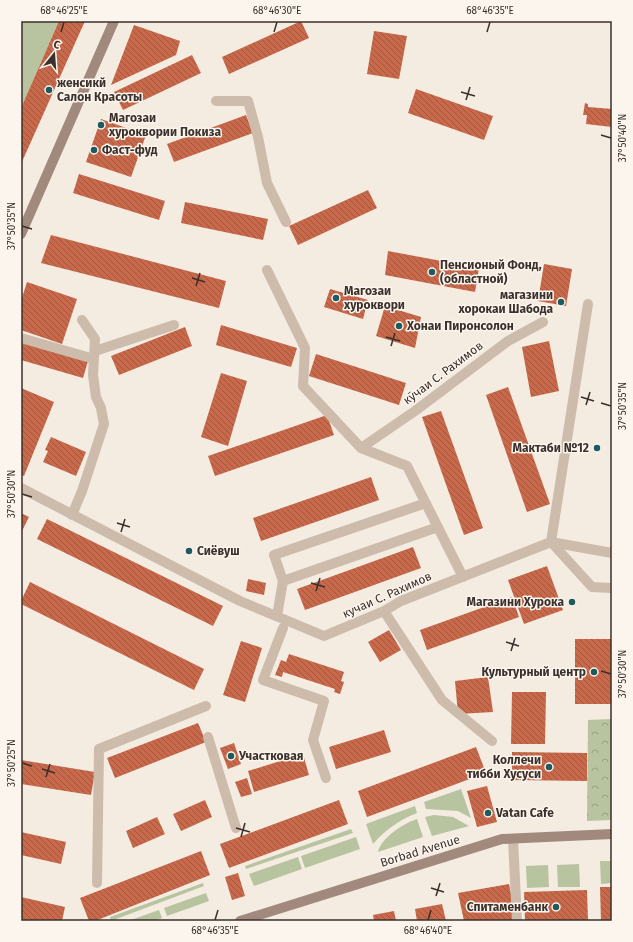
<svg xmlns="http://www.w3.org/2000/svg" width="633" height="942" font-family="'Fira Sans',sans-serif">
  <style>
    .grass { fill: #b8c4a0 }
    .forest { fill: url(#forest-crowns) }
    .building { fill: url(#building-back-hatch) }
    .lines { fill: none; stroke-linecap: round; stroke-linejoin: round }
    .street { stroke: #cdbbac; stroke-width: 10 }
    .secondary { stroke: #a18a7d; stroke-width: 10 }
    .ticks { fill: none; stroke: #3b302b; stroke-width: 1.5 }
    .poi-dot { fill: #1f5a5e; stroke: #fbf5ee; stroke-width: 1.5 }
    .labels { text-anchor: middle; stroke-width: 3; stroke-linejoin: round; paint-order: stroke }
    .poi-label { font-size: 12px; font-weight: bold; fill: #3b302b; stroke: #fbf5ee; text-anchor: start }
    .street-label { font-size: 12px; fill: #3b302b; stroke: #fbf5ee }
    .neatline { fill: none; stroke: #3b302b; stroke-width: 1.5 }
    .ticks-label { font-size: 10px; text-anchor: middle; fill: #3b302b }
  </style>
  <defs>
    <pattern id="forest-crowns" width="20" height="18" patternUnits="userSpaceOnUse"><rect width="20" height="18" fill="#b8c4a0"/><path d="M2 6a3 3 0 1 1 6 0M12 15a3 3 0 1 1 6 0" fill="none" stroke="#97a083"/></pattern>
    <pattern id="building-back-hatch" width="6" height="6" patternUnits="userSpaceOnUse"><rect width="6" height="6" fill="#c8694b"/><path d="M-1 5l2 2M0 0l6 6M5-1l2 2" fill="none" stroke="#a4573f"/></pattern>
  </defs>
  <rect width="100%" height="100%" fill="#f4ebe1"/>
  <path class="grass" d="M21,21H59L21,108Z
    M461,789L471,818L458,811L426,809L424,802Z
    M415,806L417,813C399,820 385,830 373,844L366,824Z
    M434,815L453,817L469,826L432,836L425,817Z
    M417,819L423,837L378,852C381,838 404,823 417,819Z
    M351,829L353,833L246,869L245,866Z
    M356,837L360,849L305,868L301,856Z
    M298,857L302,869L254,886L249,874Z
    M600,861H612V883L601,884Z
    M579,864L580,887H558L557,865Z
    M548,865L549,887L527,888L526,866Z
    M203,883L204,886L111,921L110,917Z
    M206,893L209,901L167,916L164,908Z
    M159,910L162,918L154,921H128Z"/>
  <path class="forest" d="M612,719V820L587,821L588,720Z"/>
  <path class="building" d="M59,21H85L21,164V108Z
    M301,21L309,38L229,74L222,57Z
    M134,25L180,41L176,55L111,85Z
    M374,31L407,36L399,79L367,74Z
    M192,55L201,73L123,110L114,92Z
    M416,89L493,116L484,140L408,113Z
    M585,103L588,104V107L612,109V127L586,124L587,115H583Z
    M246,115L253,133L174,162L167,144Z
    M101,119L146,135L131,177L86,162Z
    M79,174L165,201L159,220L73,193Z
    M368,190L377,208L298,245L289,226Z
    M185,202L268,219L263,240L181,223Z
    M51,235L226,281L219,308L41,263Z
    M388,251L479,268L475,292L385,275Z
    M544,264L572,269L566,306L538,301Z
    M27,282L77,299L62,344L21,330V301Z
    M330,289L368,300L363,319L324,307Z
    M385,306L421,317L415,348L376,336Z
    M221,325L297,348L291,367L216,345Z
    M185,327L192,346L119,375L111,356Z
    M21,341L88,361L83,378L21,360Z
    M549,341L559,391L531,397L522,347Z
    M316,354L406,383L399,405L309,376Z
    M221,373L247,381L228,446L201,437Z
    M508,387L550,504L527,512L486,395Z
    M21,388L54,402L24,476L21,475Z
    M441,411L483,528L464,535L422,417Z
    M327,415L334,435L215,476L208,456Z
    M51,437L86,452L76,476L43,462L48,451L45,450Z
    M371,477L379,500L261,541L253,518Z
    M21,513L29,517L21,533Z
    M47,519L223,606L213,626L37,539Z
    M413,547L421,568L305,610L297,589Z
    M547,566L563,610L524,624L508,580Z
    M248,579L266,583L264,595L246,591Z
    M30,582L204,669L194,690L21,604V601Z
    M512,597L519,617L427,650L420,630Z
    M389,630L401,650L380,662L368,642Z
    M575,639H612V704H575Z
    M241,641L262,648L245,702L223,695Z
    M289,654L344,672L341,681L344,682L340,694L334,692L335,689L283,672L282,677L275,675L281,660L286,662Z
    M488,677L493,712L458,714L455,681Z
    M512,692H546L545,744H511Z
    M198,723L206,742L115,778L107,758Z
    M384,730L391,752L336,769L329,747Z
    M234,743L241,764L228,769L220,748Z
    M476,747L486,773L367,817L358,791Z
    M512,752L587,753V781L512,780Z
    M303,754L309,775L254,792L248,771Z
    M21,760L95,772L91,795L21,784Z
    M247,778L252,794L241,797L235,782Z
    M487,786L497,822L477,827L467,791Z
    M205,800L212,817L181,831L173,814Z
    M339,800L348,824L229,868L220,844Z
    M157,817L165,834L133,848L126,831Z
    M21,832L66,842L61,864L21,855Z
    M201,851L210,875L95,921H89L80,898Z
    M238,873L245,896L232,900L225,877Z
    M509,884L516,919L505,921H464L458,893Z
    M600,887H612V921H601Z
    M587,890L588,921H525L524,892Z
    M21,897L65,907L62,921H26L21,920Z
    M442,904L446,921H417L415,909Z
    M394,911L396,921H374L373,915Z"/>
  <g class="lines">
    <path class="street" d="M216,101H248L258,137L267,183L286,222
      M267,270L305,348L303,386L361,448L407,466L463,577
      M21,338L94,359
      M95,351L174,325
      M361,448L415,411L508,341L543,322
      M21,488L240,601L324,636L384,611L401,601L551,542L588,304
      M72,515L82,491L104,424L101,408L96,397L93,375L95,339L82,320
      M551,542L592,587L612,588
      M551,542L612,553
      M283,581L274,555L426,503
      M384,611L442,700L492,741
      M277,616L283,581L438,527
      M283,628L263,680L324,701L313,740L326,778
      M208,737L236,828
      M513,839L517,921
      M97,883L99,749L206,706"/>
    <path class="secondary" d="M21,234L114,21
      M240,921L502,839L612,834"/>
  </g>
  <path class="ticks" d="M61,32L64,22M274,32L277,22M487,32L490,22M461,92L475,96M466,100L470,87M601,135L611,138M22,226L32,229M192,278L205,282M196,286L200,273M386,337L400,341M391,346L395,333M581,397L594,401M601,403L611,406M586,405L590,392M22,494L32,497M117,523L130,527M121,532L125,519M311,583L325,587M316,591L320,578M506,642L519,646M511,651L515,638M601,671L611,674M22,763L32,766M42,769L55,773M46,777L50,764M236,828L250,832M241,837L245,823M431,888L444,892M436,896L440,883M215,920L218,910M428,920L431,910"/>
  <g class="poi-dot">
    <circle cx="49" cy="90" r="4"/>
    <circle cx="101" cy="125" r="4"/>
    <circle cx="94" cy="150" r="4"/>
    <circle cx="432" cy="272" r="4"/>
    <circle cx="336" cy="298" r="4"/>
    <circle cx="561" cy="302" r="4"/>
    <circle cx="399" cy="326" r="4"/>
    <circle cx="597" cy="448" r="4"/>
    <circle cx="189" cy="551" r="4"/>
    <circle cx="572" cy="602" r="4"/>
    <circle cx="594" cy="672" r="4"/>
    <circle cx="231" cy="756" r="4"/>
    <circle cx="549" cy="767" r="4"/>
    <circle cx="488" cy="813" r="4"/>
    <circle cx="556" cy="907" r="4"/>
  </g>
  <g class="labels">
    <g class="poi-label">
      <text x="57" y="87">женсикй<tspan x="57" dy="14">Салон Красоты</tspan></text>
      <text x="109" y="122">Магозаи<tspan x="109" dy="14">хуроквории Покиза</tspan></text>
      <text x="102" y="154">Фаст-фуд</text>
      <text x="440" y="269">Пенсионый Фонд,<tspan x="440" dy="14">(областной)</tspan></text>
      <text x="344" y="295">Магозаи<tspan x="344" dy="14">хуроквори</tspan></text>
      <text x="553" y="299" text-anchor="end">магазини<tspan x="553" dy="14">хорокаи Шабода</tspan></text>
      <text x="407" y="330">Хонаи Пиронсолон</text>
      <text x="589" y="452" text-anchor="end">Мактаби №12</text>
      <text x="197" y="555">Сиёвуш</text>
      <text x="564" y="606" text-anchor="end">Магазини Хурока</text>
      <text x="586" y="676" text-anchor="end">Культурный центр</text>
      <text x="239" y="760">Участковая</text>
      <text x="541" y="764" text-anchor="end">Коллечи<tspan x="541" dy="14">тибби Хусуси</tspan></text>
      <text x="496" y="817">Vatan Cafe</text>
      <text x="548" y="911" text-anchor="end">Спитаменбанк</text>
    </g>
    <g class="street-label">
      <text transform="translate(443 373) rotate(-37)" y="4">кӯчаи С. Рахимов</text>
      <text transform="translate(387 595) rotate(-24)" y="4">кучаи С. Рахимов</text>
      <text transform="translate(420 851) rotate(-17)" y="4">Borbad Avenue</text>
    </g>
  </g>
  <rect width="633" height="942" fill="none" stroke="#fbf5ee" stroke-width="44"/>
  <g transform="translate(54 54) rotate(17)" stroke="#fbf5ee" stroke-width="3" paint-order="stroke">
  <path d="M0-3L7 15L0 10L-7 15Z" fill="#3b302b"/>
  <text y="-6" font-size="11" font-weight="bold" text-anchor="middle" fill="#3b302b">С</text>
  </g>
  <rect x="22" y="22" width="589" height="898" class="neatline"/>
  <g class="ticks-label">
    <text x="64" y="14">68°46'25"E</text>
    <text x="277" y="14">68°46'30"E</text>
    <text x="490" y="14">68°46'35"E</text>
    <text transform="translate(622 138) rotate(-90)" y="4">37°50'40"N</text>
    <text transform="translate(11 226) rotate(-90)" y="4">37°50'35"N</text>
    <text transform="translate(622 406) rotate(-90)" y="4">37°50'35"N</text>
    <text transform="translate(11 494) rotate(-90)" y="4">37°50'30"N</text>
    <text transform="translate(622 674) rotate(-90)" y="4">37°50'30"N</text>
    <text transform="translate(11 763) rotate(-90)" y="4">37°50'25"N</text>
    <text x="215" y="934">68°46'35"E</text>
    <text x="428" y="934">68°46'40"E</text>
  </g>
</svg>
